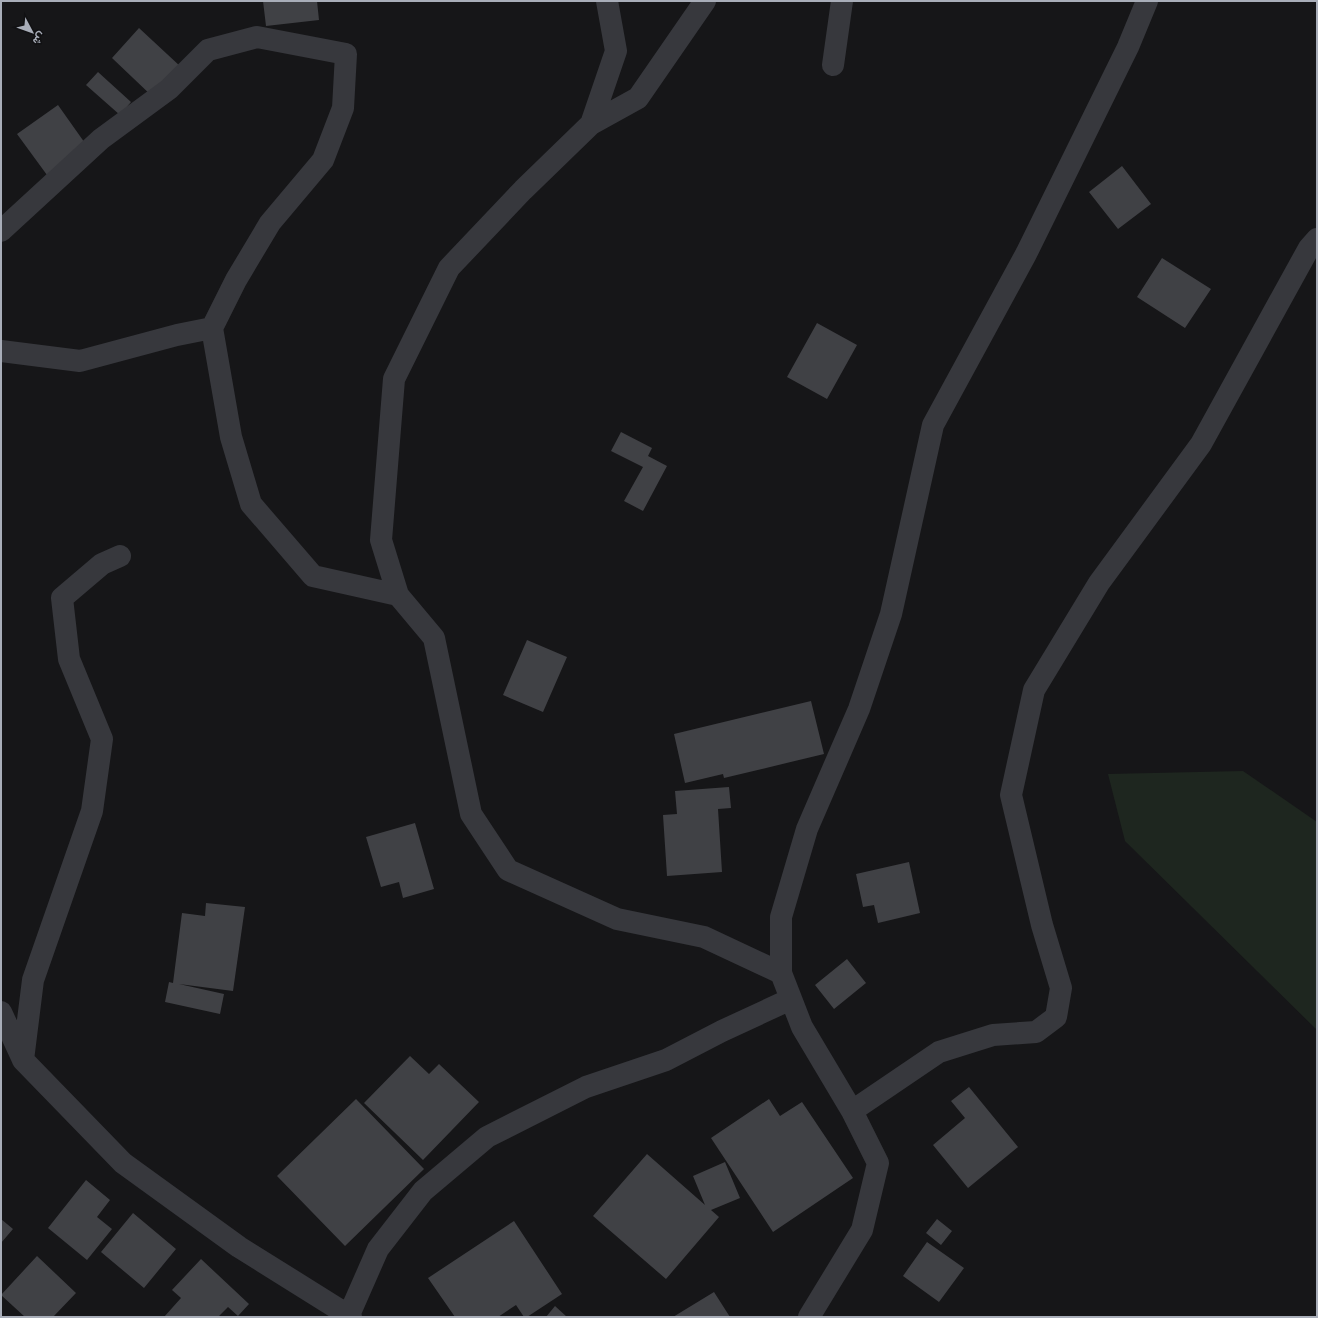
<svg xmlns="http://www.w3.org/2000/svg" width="1318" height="1318" font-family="'Archivo Narrow',Vazirmatn,sans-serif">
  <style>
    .green { fill: #1e261f }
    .building { fill: #404145 }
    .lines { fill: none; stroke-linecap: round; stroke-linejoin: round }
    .minor { stroke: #37383d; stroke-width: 22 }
  </style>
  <rect width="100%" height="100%" fill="#161618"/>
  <path class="green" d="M1243,771L1317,822V1030L1125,841L1108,774Z"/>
  <path class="building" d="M263,1H317L319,20L266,26Z
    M139,28L181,67L153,97L112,58Z
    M98,72L131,102L120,115L86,85Z
    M58,105L87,146L47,175L17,134Z
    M1122,166L1151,204L1118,229L1089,192Z
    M1162,258L1211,289L1185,328L1137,297Z
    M817,323L857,345L827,399L787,377Z
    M621,432L652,448L648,456L667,466L643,511L624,501L643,467L611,451Z
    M527,640L567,657L543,712L503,695Z
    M811,701L824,754L724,778L723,774L685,783L674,734Z
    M729,787L731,808L718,809L722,872L667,876L663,815L677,814L675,791Z
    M415,823L434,889L403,898L399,882L381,887L366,837Z
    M909,862L920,913L878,923L874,905L863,907L856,874Z
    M206,903L245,907L233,991L179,984L224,994L220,1014L165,1002L169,982L173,983L182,913L205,916Z
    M847,959L866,983L834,1009L815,985Z
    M410,1056L429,1074L439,1064L479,1102L423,1160L364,1103Z
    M969,1087L1018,1147L968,1188L933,1145L965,1118L951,1101Z
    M356,1099L424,1169L345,1246L277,1176Z
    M769,1099L780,1116L802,1102L853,1178L773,1232L711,1138Z
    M647,1154L705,1205L693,1176L725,1162L740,1198L711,1210L719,1217L666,1279L593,1216Z
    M86,1180L110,1200L97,1217L112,1229L87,1260L48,1228Z
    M133,1213L176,1249L144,1288L101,1252Z
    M1,1219L13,1229L1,1243Z
    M937,1219L952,1231L941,1245L926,1233Z
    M514,1221L562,1294L527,1317H524L516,1305L498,1317H455L428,1278Z
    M927,1242L964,1268L939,1302L903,1276Z
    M37,1256L76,1293L53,1317H25L1,1295Z
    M201,1259L249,1304L238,1316L228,1307L218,1317H164L181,1298L172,1290Z
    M714,1292L730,1317H673Z
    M555,1306L567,1317H546Z"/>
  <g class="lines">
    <path class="minor" d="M607,1L616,51L591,124L523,190L449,268L394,379L381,540L398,595L434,638L471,814L508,870L617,919L704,937L781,973
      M833,65L842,1
      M591,124L638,98L705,1
      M1,231L101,139L169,89L208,50L257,37L346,54L343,108L323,160L270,223L236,280L212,328
      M1,351L80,361L177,335L212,328L231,437L251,504L313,576L398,595
      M1,1012L23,1060L123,1163L239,1247L351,1317
      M23,1060L33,980L92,811L102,739L69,659L62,598L102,564L120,556
      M852,1111L939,1052L993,1035L1036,1032L1056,1017L1061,988L1042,925L1011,795L1034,690L1099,583L1201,444L1309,248L1317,239
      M349,1315L378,1249L423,1191L487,1137L586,1087L666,1060L722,1031L791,999
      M809,1317L862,1230L878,1163L852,1111L802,1027L781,973V917L807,829L859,709L891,614L933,425L1026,254L1128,47L1147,1"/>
  </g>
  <rect width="1318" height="1318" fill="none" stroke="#a8adb8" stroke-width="4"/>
  <g transform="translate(32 32) rotate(131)" stroke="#111113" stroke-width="3" paint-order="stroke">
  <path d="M0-3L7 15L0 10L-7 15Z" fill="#a8adb8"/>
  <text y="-6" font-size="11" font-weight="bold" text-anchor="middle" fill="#a8adb8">ش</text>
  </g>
</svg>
